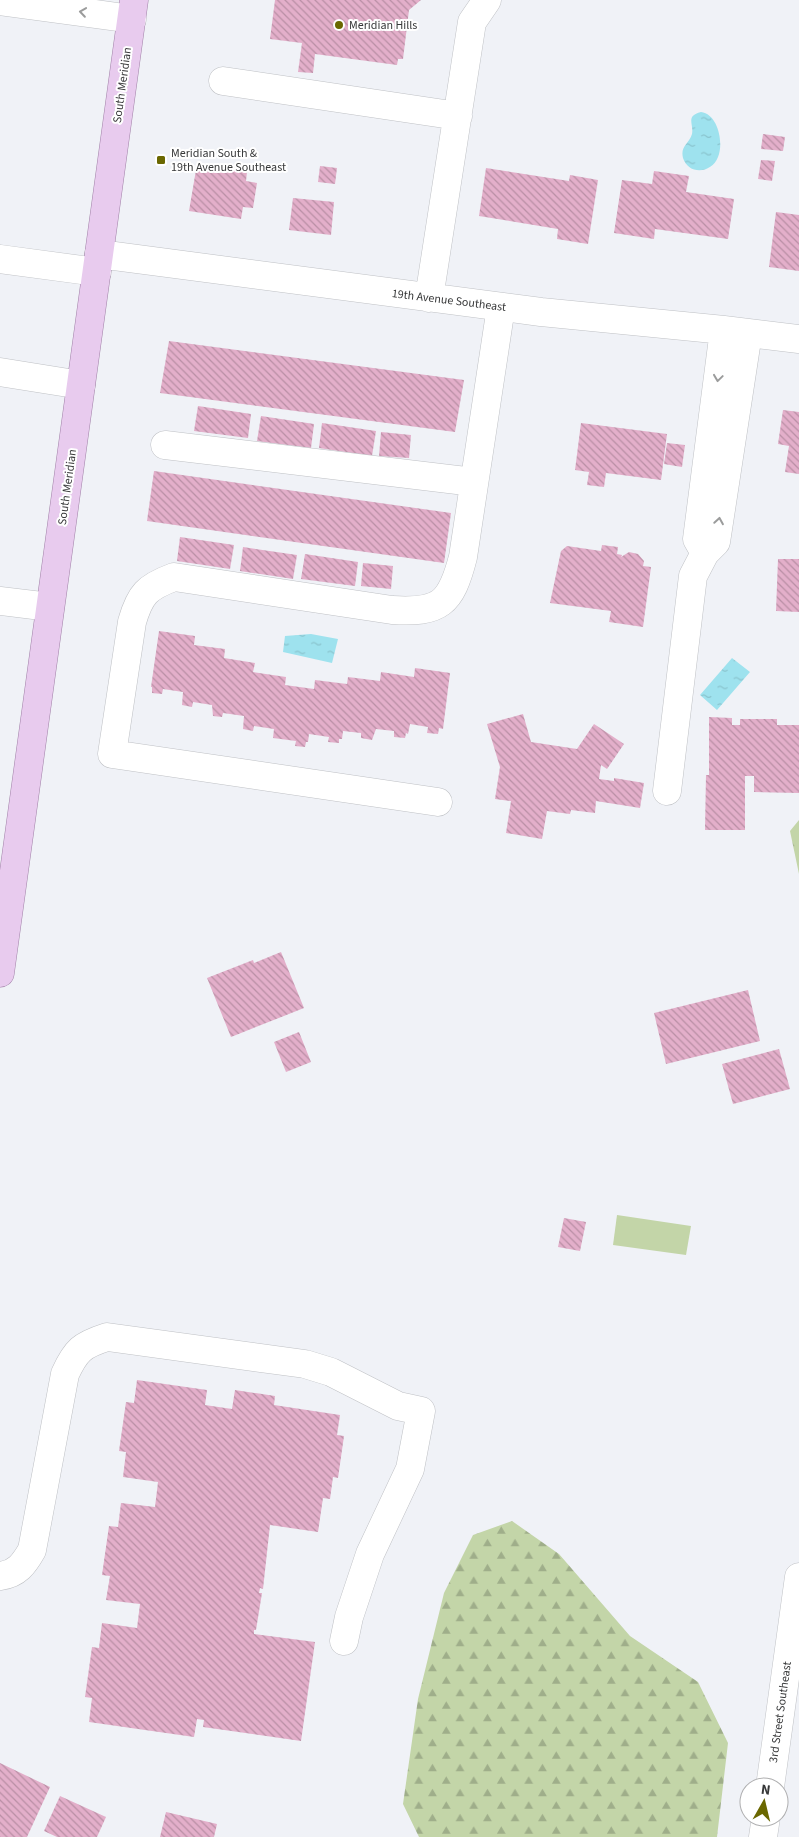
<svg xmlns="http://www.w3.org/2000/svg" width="799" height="1837" font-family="'Source Sans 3',sans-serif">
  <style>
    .forest { fill: url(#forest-firs) }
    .garden { fill: #c3d5a8 }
    .water { fill: url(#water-ripples) }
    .building { fill: url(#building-back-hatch) }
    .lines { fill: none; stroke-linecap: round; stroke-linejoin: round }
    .minor-casing { stroke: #bfc1c5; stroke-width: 29 }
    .major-casing { stroke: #a081a7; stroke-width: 29 }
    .minor { stroke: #fff; stroke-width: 28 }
    .major { stroke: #e8cbee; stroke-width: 28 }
    .oneway { stroke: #9b9c9c }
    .poi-dot { fill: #6a6700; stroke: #fff; stroke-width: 2 }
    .labels { text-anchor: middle; stroke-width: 4; stroke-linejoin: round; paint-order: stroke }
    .poi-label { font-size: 12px; fill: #373839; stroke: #fff; text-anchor: start }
    .street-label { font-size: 12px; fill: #373839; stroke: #fff }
  </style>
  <defs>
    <pattern id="forest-firs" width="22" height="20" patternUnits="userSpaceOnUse" patternTransform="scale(1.25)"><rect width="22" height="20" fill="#c3d5a8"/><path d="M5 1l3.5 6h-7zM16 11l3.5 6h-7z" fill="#9fae8a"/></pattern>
    <pattern id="water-ripples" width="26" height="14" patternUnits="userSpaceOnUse" patternTransform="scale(1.25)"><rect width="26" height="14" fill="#9ee2ee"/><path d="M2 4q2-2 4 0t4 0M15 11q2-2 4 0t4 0" fill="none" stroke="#89c3cd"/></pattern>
    <pattern id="building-back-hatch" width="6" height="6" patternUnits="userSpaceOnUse" patternTransform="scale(1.25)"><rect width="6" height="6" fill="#e3afca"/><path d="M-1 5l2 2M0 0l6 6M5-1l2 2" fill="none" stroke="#b98fa5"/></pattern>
  </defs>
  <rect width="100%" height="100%" fill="#f0f2f7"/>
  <path class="forest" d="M799,820V874L790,831Z
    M512,1521L559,1554L630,1636L698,1682L728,1743L717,1837H419L403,1804L418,1699L444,1593L473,1535Z"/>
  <path class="garden" d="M617,1215L691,1226L686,1255L613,1245Z"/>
  <path class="water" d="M701,112C718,114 724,143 718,157C712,173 689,176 683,158C680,146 689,144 692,134C694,124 685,116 701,112Z
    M311,634L338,639L332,663L283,652L285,636Z
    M732,658L750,672L717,710L700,695Z"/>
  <path class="building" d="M275,0H421L409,10L403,59H398L397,65L315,54L313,73L298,72L302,43L270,39Z
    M763,134L785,137L783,151L761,149Z
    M761,160L775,161L772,181L758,179Z
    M197,164L247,172L246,181L257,183L253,208L243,207L241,219L189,211Z
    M320,166L337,168L335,184L318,182Z
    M486,168L569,181L570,175L598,180L588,244L557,239L558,229L479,216Z
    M654,171L689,176L686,192L734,199L728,239L655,229L654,239L614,233L622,180L652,184Z
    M293,198L334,202L331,235L289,230Z
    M776,212L799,215V271L769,267Z
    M169,341L464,380L455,432L160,393Z
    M198,406L251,414L248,438L194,431Z
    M783,410L799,412V474L785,472L789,446L778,444Z
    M261,416L314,424L311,448L257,441Z
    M322,423L376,431L372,456L319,448Z
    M581,423L667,434L661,480L606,473L604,487L587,485L589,472L575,470Z
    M381,432L411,435L409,458L379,456Z
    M667,443L685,445L682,467L664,464Z
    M154,471L451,513L444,563L147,521Z
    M180,537L234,545L230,569L177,561Z
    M602,545L618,547L617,554L622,555L621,557L629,552L638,554L644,561L643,566L651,567L643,627L609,622L611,611L550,603L561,551L567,546L601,551Z
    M243,547L297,555L293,579L240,571Z
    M305,554L358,562L355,586L301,579Z
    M778,559H799V612L776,611Z
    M363,563L393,566L391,589L361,586Z
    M159,631L195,636L194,645L225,649L224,658L255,663L253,672L286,677L285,685L314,689L315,680L347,684L348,677L380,681L381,672L414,677L415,668L450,673L443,729L439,728L438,734L427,733L428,727L410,724L408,734L406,733L405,738L394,737V731L376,729L372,740L361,738V733L343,731L342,739H339V743L328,742L329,737L309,734L308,742H306L305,747L295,746L296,741L273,738L274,729L254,726L253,731L243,729L244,716L223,713L222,717L213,716L212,705L193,702L192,707L182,705L183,692L163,689L162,694L152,693V687H151Z
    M523,714L531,742L577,749L594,724L624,744L607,769L601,765L599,779L614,781V778L644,783L640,808L596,801L595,813L571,810L570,814L547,811L542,839L506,833L511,801L495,799L500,767L487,724Z
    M709,717L732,718V725H740V719H777V725H799V793L754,792V776H745V830H705L706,775H709Z
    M281,952L304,1008L231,1037L207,978L253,960L254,963Z
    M748,990L760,1041L666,1064L654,1013Z
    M299,1032L311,1062L286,1072L274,1042Z
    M779,1049L790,1089L733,1104L722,1064Z
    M564,1218L586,1222L580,1251L558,1247Z
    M137,1380L207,1390L205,1405L232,1409L235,1390L275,1396L274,1405L340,1415L337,1435L344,1436L338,1478L333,1477L330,1499L323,1498L318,1532L270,1525L263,1589L260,1588L259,1593H262L256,1630H254V1634L315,1642L301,1741L203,1727L204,1720L197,1719L194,1737L89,1722L92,1698L85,1697L92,1647L99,1648L102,1623L137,1628L140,1604L106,1600L110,1576L102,1575L109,1526L118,1527L121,1503L155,1507L158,1482L123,1477L126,1452L119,1451L126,1402L134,1403Z
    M0,1763L50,1787L27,1837H0Z
    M60,1796L106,1817L97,1837H57L44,1831Z
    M166,1812L217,1824L214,1837H160Z"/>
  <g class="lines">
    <g class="minor-casing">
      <path id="minor" d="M0,1L132,19
        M223,81L458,116
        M99,254L541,312L724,330L799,339
        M0,259L97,272
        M429,298L472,22L487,0
        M724,330L697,539L705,553L716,542L748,333
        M0,372L81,385
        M165,445L474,482
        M0,601L50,607
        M667,791L693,576L705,553
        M438,802L112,754L132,622C140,594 147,587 174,577L392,610C440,613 451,604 463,557L501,307
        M0,1576C17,1574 24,1564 32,1550L65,1374C76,1350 82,1345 107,1337L305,1364L331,1372L398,1406L421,1411L410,1469L370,1554L349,1617L344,1641
        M770,1787L799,1577
        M763,1837L766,1817"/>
    </g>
    <g class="major-casing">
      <path id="major" d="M0,973L134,0"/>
    </g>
    <use href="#minor" class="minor"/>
    <use href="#major" class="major"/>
  </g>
  <defs><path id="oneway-chevron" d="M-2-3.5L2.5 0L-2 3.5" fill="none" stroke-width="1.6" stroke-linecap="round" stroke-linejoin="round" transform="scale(1.25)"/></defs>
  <g class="oneway">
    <use href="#oneway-chevron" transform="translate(83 12) rotate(-172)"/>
    <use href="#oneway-chevron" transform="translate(718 378) rotate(98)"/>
    <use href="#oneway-chevron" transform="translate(719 521) rotate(-81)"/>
  </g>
  <g class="poi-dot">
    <circle cx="339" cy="25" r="5"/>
    <rect x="156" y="155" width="10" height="10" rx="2.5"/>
  </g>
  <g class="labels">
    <g class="poi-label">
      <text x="349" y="29">Meridian Hills</text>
      <text x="171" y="157">Meridian South &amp;<tspan x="171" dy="14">19th Avenue Southeast</tspan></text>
    </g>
    <g class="street-label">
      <text transform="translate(122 85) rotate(-82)" y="4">South Meridian</text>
      <text transform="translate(449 300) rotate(7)" y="4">19th Avenue Southeast</text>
      <text transform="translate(67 487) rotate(-82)" y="4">South Meridian</text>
      <text transform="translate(780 1712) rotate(-82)" y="4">3rd Street Southeast</text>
    </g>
  </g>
  <g transform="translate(764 1802) rotate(8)"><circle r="24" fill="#ffffff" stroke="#afafb0"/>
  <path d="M0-4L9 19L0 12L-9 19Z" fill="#6a6700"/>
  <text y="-8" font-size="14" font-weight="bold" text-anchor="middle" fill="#373839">N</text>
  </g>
</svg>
